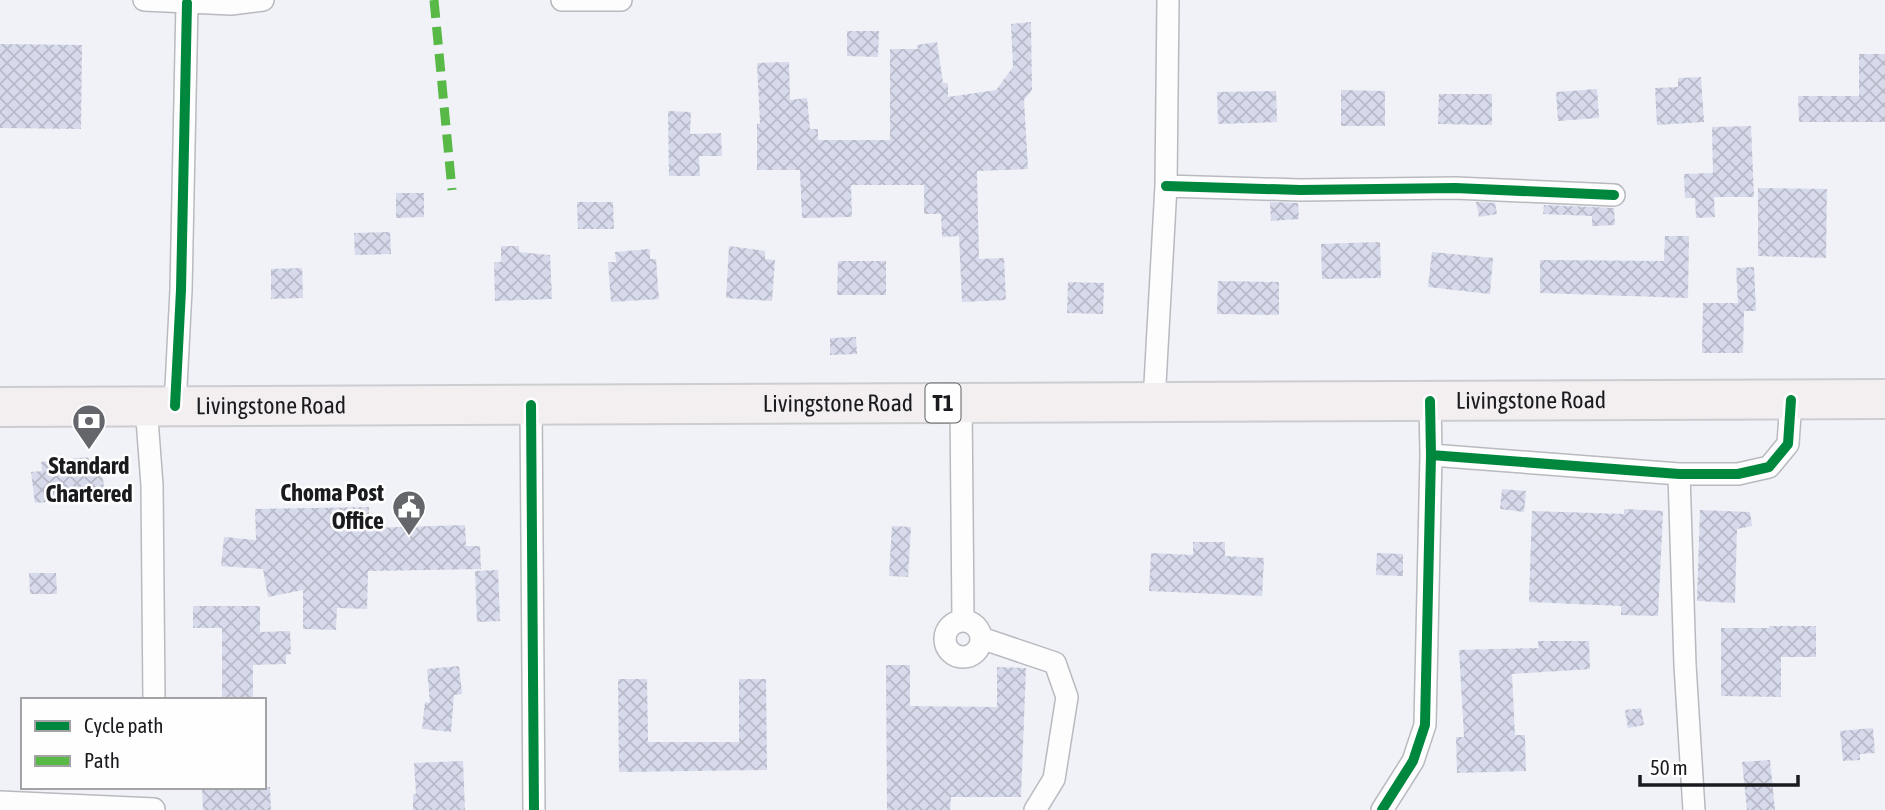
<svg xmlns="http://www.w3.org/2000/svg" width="1885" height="810" font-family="'Asap Condensed',sans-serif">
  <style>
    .building { fill: url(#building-cross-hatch) }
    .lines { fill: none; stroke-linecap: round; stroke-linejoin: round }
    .street-casing { stroke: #b8babf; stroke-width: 24 }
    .highway-casing { stroke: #cccdd0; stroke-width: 42 }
    .street { stroke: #fdfdfe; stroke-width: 21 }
    .highway { stroke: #f3eef0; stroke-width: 38 }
    .quiet { stroke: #58b947; stroke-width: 9; stroke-dasharray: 18 9; stroke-linecap: butt }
    .cycleway-casing { stroke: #fefefe; stroke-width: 15 }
    .cycleway { stroke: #00873e; stroke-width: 10 }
    .labels { text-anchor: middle; stroke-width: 5; stroke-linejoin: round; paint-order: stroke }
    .shield { fill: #fefefe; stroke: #5e5f62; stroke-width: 2 }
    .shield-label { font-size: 23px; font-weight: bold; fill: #1a1b1f }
    .street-label { font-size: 24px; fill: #1a1b1f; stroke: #fefefe }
    .poi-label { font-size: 24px; font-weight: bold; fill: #1a1b1f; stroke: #fefefe }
  </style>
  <defs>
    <pattern id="building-cross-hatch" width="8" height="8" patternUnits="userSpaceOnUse" patternTransform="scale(1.75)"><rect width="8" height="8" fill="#d7daeb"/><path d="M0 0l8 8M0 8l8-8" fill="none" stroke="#b8bac9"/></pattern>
  </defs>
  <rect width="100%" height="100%" fill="#f0f2f8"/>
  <path class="building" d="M1031,22L1032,90L1024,100L1028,169L977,171L979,259L1004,258L1006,300L962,302L959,236L942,237L941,214H924V185H851L852,217L802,218L800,170H757V124H760L757,63L789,62L790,100L807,98L810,129H818V140H890V49H918L917,45L937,42L943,83H948V97L996,90L1013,67L1011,24Z
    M847,31H879L878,57L847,56Z
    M0,44L82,45L81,129L0,128Z
    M1859,54H1885V122H1799L1798,96H1859Z
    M1701,77L1704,122L1657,125L1655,88L1678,87V78Z
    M1597,89L1599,118L1558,121L1556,92Z
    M1341,90L1385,91V126H1341Z
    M1276,91L1277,122L1218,124L1217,92Z
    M1439,94H1492V125L1438,124Z
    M668,111L691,112L690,134L721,133L722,156H699L700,176H669Z
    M1751,126L1754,197H1714L1715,217L1696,218L1695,198H1685L1684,174L1713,173L1712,127Z
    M1758,188L1827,189L1826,258L1758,256Z
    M396,193H424V217L396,218Z
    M577,202H613L614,229H578Z
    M1270,202L1298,203L1299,219L1271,221Z
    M1476,202L1495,203L1497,214L1479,217Z
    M1544,205L1614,208L1615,225L1592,226V216L1543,214Z
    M390,232L391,254L355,255L354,233Z
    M1665,236H1689L1688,298L1540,293V260L1664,261Z
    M1380,242L1381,278L1322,279L1321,244Z
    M501,246H519V252L550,255L552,299L495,301L494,262H501Z
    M729,246L765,251V259L775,260L772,301L726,298Z
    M650,249V259H656L659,299L611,302L608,262H616L615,252Z
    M1432,252L1493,258L1490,294L1428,287Z
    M838,261H886V295H837Z
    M1754,267L1756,311H1744L1743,353H1702L1703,303H1738L1736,268Z
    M302,268L303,298L271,299V269Z
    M1218,281L1279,282V315L1217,314Z
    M1068,282L1104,283L1103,314L1067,313Z
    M856,337L857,354L830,355V338Z
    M87,457L102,471L105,497L35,503L31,472L42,471L41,462Z
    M1502,489L1526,491L1524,512L1500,509Z
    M369,507V528L465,525L466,546H480L481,569L368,571L367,609L337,608L336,630L303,629V590L268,597L263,569L221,566L224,537L256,540L255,509Z
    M1624,509L1663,511L1658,616L1621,615V606L1529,602L1532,511L1624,514Z
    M1700,510L1750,512L1752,526L1737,529L1735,603L1697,601Z
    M892,526L911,527L908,577L889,576Z
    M1193,542H1225V556L1264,558L1262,596L1149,591L1151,553L1193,555Z
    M1377,553L1403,554V576L1376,575Z
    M498,570L500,621L477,622L475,571Z
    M29,573H56L57,594H30Z
    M193,606H260V632L290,631L291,654L286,655V664L253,665V700H222V628H193Z
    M1769,626H1816V657H1781V697L1721,696V628H1769Z
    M1538,641H1589L1590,669L1512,674L1515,735H1525L1526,771L1457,773L1456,737H1464L1459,650L1539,648Z
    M886,665H910V706L997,707V667L1026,668L1021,797H951L950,810H887Z
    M459,666L462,694L454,695L451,732L422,729L425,702L430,703L427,669Z
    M618,679H647L648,742H739V679H766L767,770L619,772Z
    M1641,708L1644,725L1628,728L1625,710Z
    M1873,728L1875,753L1860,754V760L1843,761L1840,731Z
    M1770,760L1775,810H1747L1742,762Z
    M463,761L465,810H413V794H416L414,763Z
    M202,787H270L271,810H203Z"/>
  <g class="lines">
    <g class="street-casing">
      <path id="street" d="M144,0L231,4L263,0
        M562,0H621
        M1166,186L1300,190L1455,188L1614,195
        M1154,402L1166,186L1168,0
        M961,403L963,620
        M531,405L534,810
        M146,406L152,485L154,700
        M175,406L181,290L187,3
        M1431,455L1679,474H1738L1769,467L1788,444L1791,400
        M1679,474L1685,665L1694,810
        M945 639a18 18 0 1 1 36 0a18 18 0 1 1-36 0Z
        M981,638L1055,663L1067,697L1054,779L1035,810
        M0,802L154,809
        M1382,810L1413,761L1425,725L1431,455L1430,401"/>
    </g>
    <g class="highway-casing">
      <g id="highway">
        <path id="s1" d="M0,407L1885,399"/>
      </g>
    </g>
    <use href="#street" class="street"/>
    <use href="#highway" class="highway"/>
    <path class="quiet" d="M434,0L452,190"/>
    <g class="cycleway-casing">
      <path id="cycleway" d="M1166,186L1300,190L1455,188L1614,195
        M531,405L534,810
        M175,406L181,290L187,3
        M1431,455L1679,474H1738L1769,467L1788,444L1791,400
        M1382,810L1413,761L1425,725L1431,455L1430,401"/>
    </g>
    <use href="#cycleway" class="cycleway"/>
  </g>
  <defs>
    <g id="bank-pin" transform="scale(1.75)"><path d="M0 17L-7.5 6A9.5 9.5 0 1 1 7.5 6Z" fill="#65666b" stroke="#fefefe"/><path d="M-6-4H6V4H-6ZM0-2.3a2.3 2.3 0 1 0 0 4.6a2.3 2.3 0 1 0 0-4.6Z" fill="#fff"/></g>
    <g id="civic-pin" transform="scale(1.75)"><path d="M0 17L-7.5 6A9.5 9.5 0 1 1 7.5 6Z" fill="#65666b" stroke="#fefefe"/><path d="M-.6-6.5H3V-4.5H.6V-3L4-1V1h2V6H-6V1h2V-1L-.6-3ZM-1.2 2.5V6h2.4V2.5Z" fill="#fff"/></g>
  </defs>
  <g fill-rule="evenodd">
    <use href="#bank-pin" x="89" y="421"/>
    <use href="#civic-pin" x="409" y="507"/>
  </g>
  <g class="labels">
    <rect class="shield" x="925.5" y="383.5" width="35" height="39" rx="5"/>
    <g class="shield-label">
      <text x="943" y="411">T1</text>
    </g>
    <g class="street-label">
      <text dy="8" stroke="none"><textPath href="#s1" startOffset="1531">Livingstone Road</textPath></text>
      <text dy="8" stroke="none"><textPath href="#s1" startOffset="838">Livingstone Road</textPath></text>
      <text dy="8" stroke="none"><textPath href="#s1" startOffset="271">Livingstone Road</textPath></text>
    </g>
    <g class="poi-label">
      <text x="89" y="474">Standard<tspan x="89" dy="28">Chartered</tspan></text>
      <text x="384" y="501" text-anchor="end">Choma Post<tspan x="384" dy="28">Office</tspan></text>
    </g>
  </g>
  <rect x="21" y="698" width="245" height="91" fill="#fefefe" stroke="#a3a3a5" stroke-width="2"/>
  <rect x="35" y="721" width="35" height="10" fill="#00873e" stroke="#a3a3a5" stroke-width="2"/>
  <text x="84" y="733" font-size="21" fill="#1a1b1f">Cycle path</text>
  <rect x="35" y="756" width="35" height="10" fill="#58b947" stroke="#a3a3a5" stroke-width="2"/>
  <text x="84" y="768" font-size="21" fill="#1a1b1f">Path</text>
  <path d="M1640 775v10h158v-10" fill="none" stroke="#1a1b1f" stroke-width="3.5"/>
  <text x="1650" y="775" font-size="21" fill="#1a1b1f" stroke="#fefefe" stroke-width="5" paint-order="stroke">50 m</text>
</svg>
